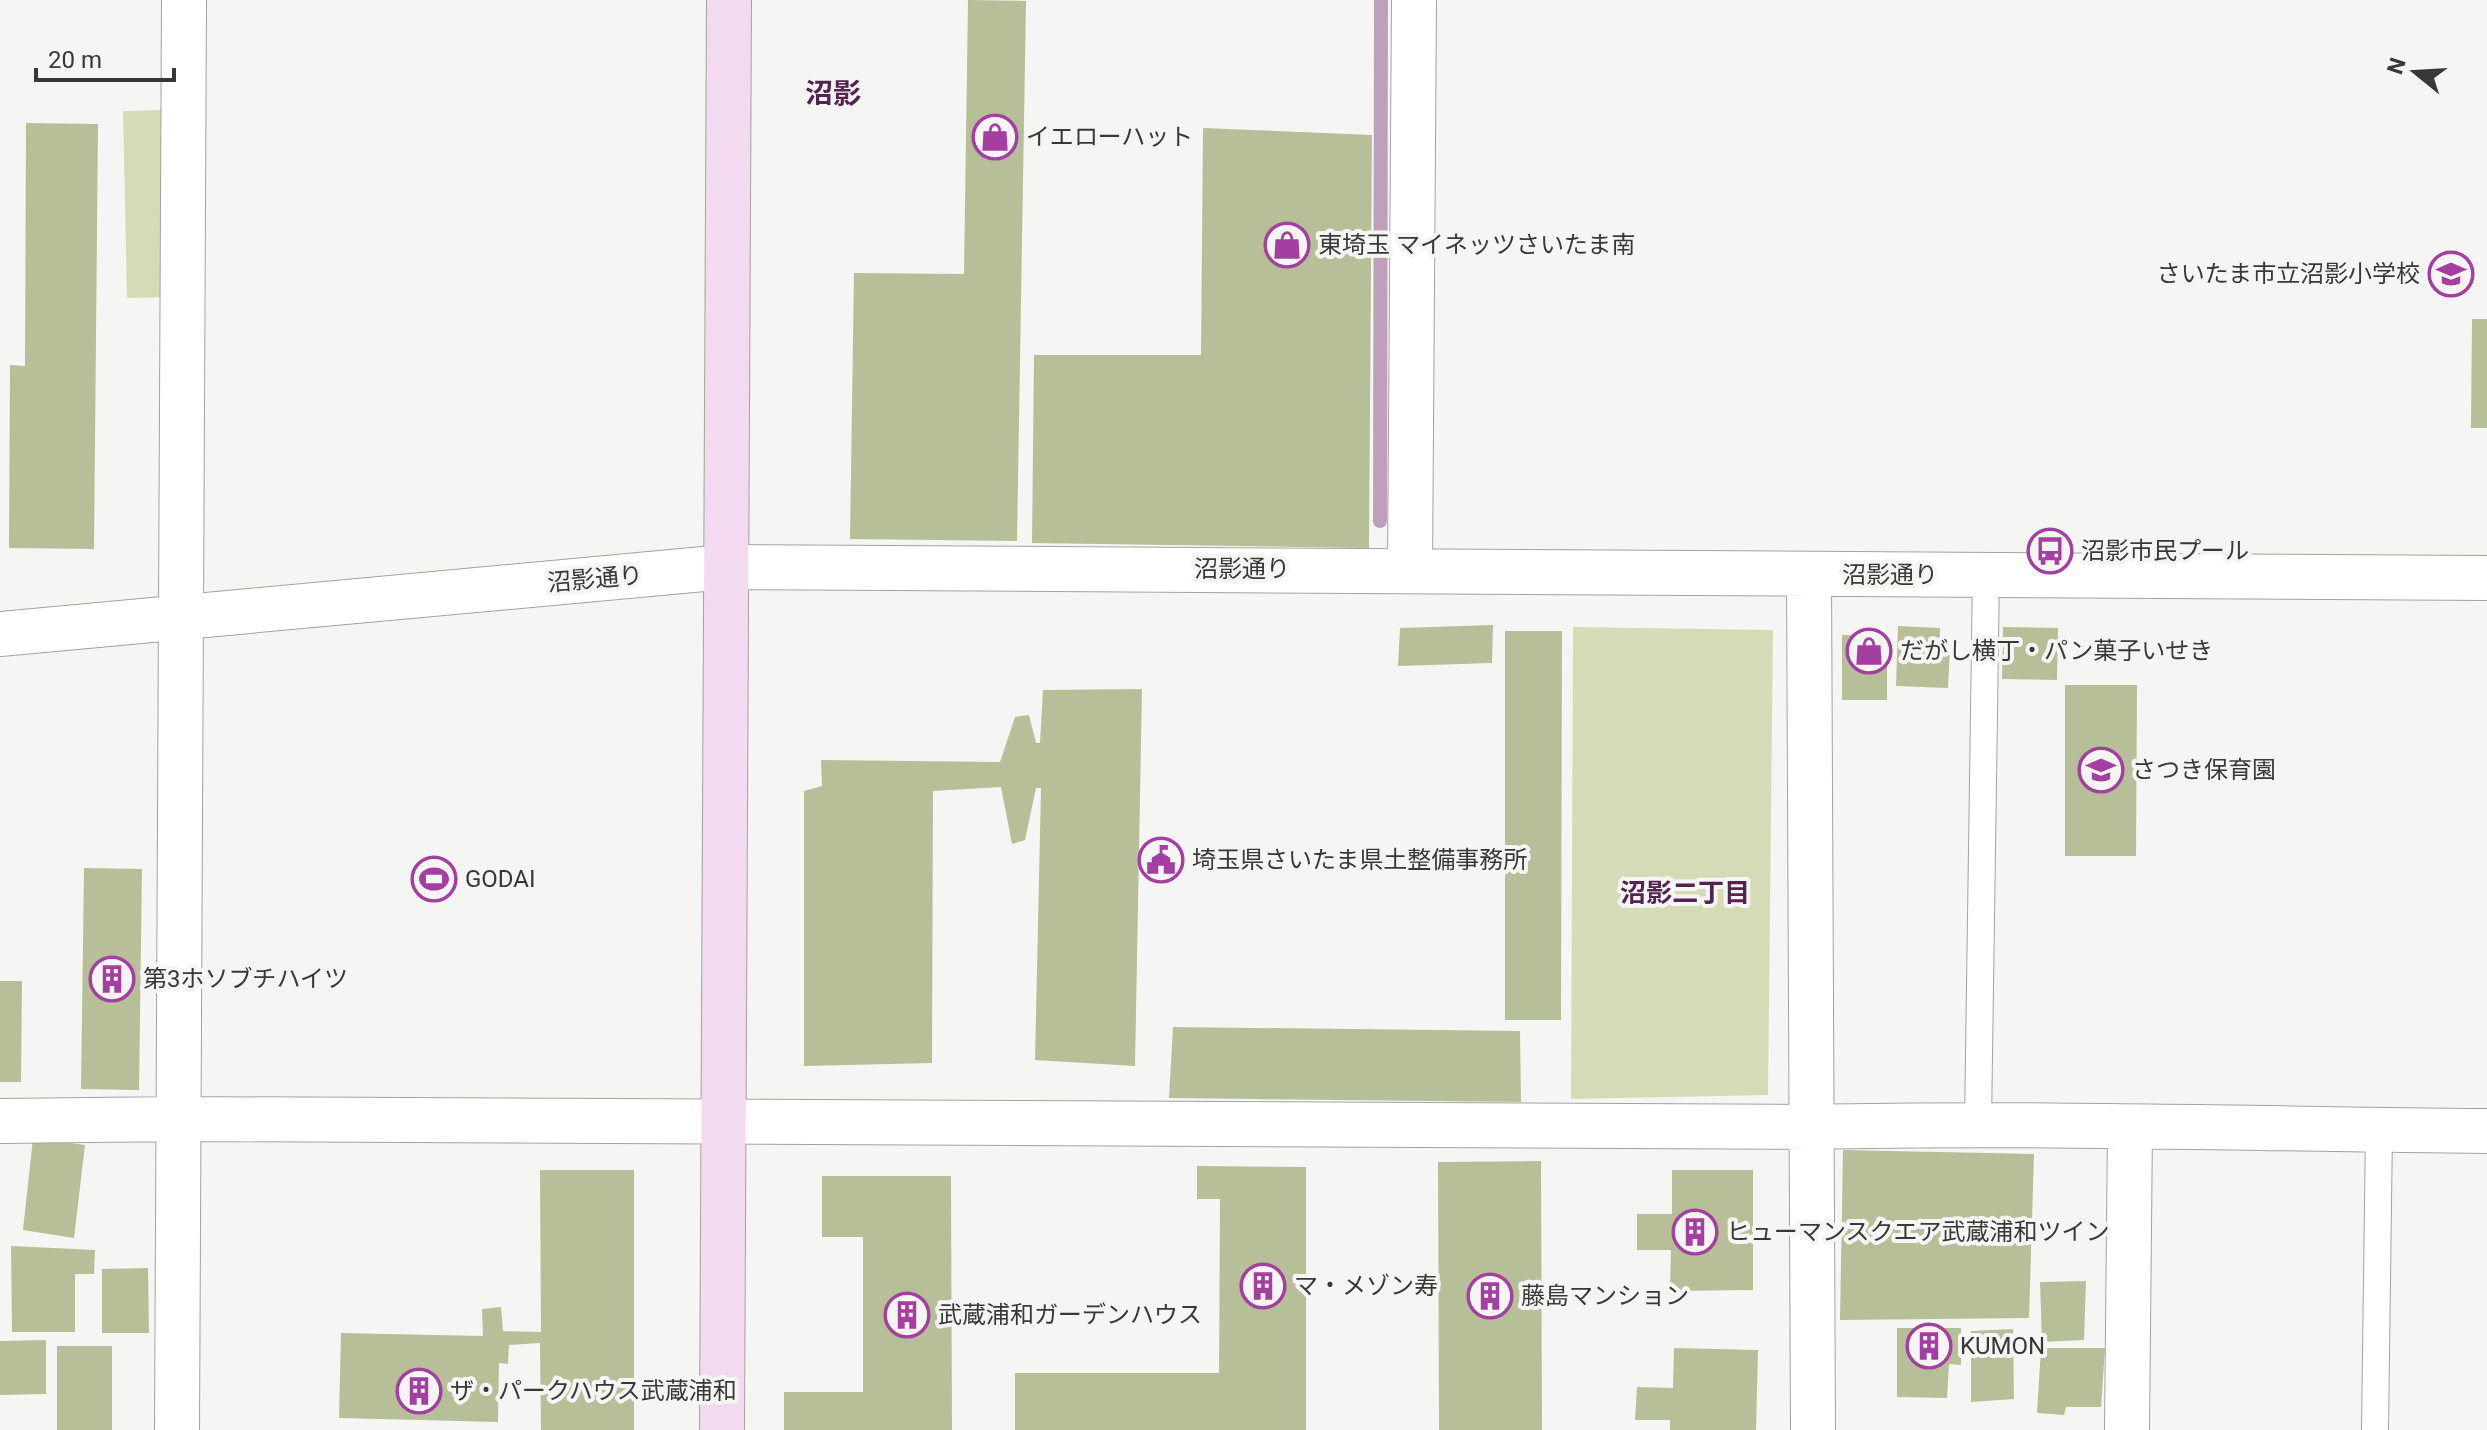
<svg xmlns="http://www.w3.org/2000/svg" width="2487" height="1430" font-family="Roboto,'Noto Sans JP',sans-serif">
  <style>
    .green { fill: #d4dbb6 }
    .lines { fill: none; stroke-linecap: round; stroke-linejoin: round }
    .stream { stroke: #bfa0bc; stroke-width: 14 }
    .building { fill: #b7bf98 }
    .lane-casing { stroke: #a2a3a0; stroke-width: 28 }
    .street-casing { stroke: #a2a3a0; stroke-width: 46 }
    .secondary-casing { stroke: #a2a3a0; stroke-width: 46 }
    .lane { stroke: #fff; stroke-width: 26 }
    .street { stroke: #fff; stroke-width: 44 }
    .secondary { stroke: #f2daf1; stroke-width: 44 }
    .labels { text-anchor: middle; stroke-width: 8; stroke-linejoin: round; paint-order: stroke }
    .poi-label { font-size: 24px; fill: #383937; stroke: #f5f6f3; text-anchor: start }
    .street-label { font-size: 24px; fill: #383937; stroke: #f5f6f3 }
    .neighbourhood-label { font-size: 26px; font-weight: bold; fill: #552352; stroke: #f5f6f3 }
    .quarter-label { font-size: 28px; font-weight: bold; fill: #552352; stroke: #f5f6f3 }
  </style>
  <rect width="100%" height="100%" fill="#f5f6f3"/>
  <path class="green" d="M171,110L174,297L127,298L123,111Z
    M1573,627L1773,630L1768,1095L1571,1099Z"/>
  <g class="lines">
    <path class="stream" d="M1380,521L1381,0"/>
  </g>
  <path class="building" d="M968,0L1026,1L1017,541L850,539L854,273L964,274Z
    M26,123L98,124L94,549L9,548L10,365L25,366Z
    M1203,128L1372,135L1369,548L1032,543L1034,355H1201Z
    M2472,319H2487V428H2471Z
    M1493,625L1492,663L1398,666L1400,628Z
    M1898,626L1940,628V647L1950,648L1948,688L1896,686Z
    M2003,627L2058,628L2057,680L2002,679Z
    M1505,631H1562L1561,1020H1505Z
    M1842,635H1887V700H1842Z
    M2065,685H2137L2136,856H2065Z
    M1142,689L1135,1066L1035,1060L1041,788H1036L1025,840L1012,844L1001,787L933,791L932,1063L804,1066V791L822,786L821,760L1000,762L1015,717L1029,715L1036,743H1040L1043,690Z
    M84,868L142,869L139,1090L81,1089Z
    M0,981H22L21,1082H0Z
    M1173,1027L1520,1031L1521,1102L1169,1098Z
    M33,1138L85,1145L74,1238L23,1230Z
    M1843,1150L2034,1154L2029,1318L1840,1320Z
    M1541,1161L1542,1430H1439L1438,1162Z
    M1197,1166L1306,1167V1430H1015V1373H1219L1220,1199H1197Z
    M540,1170H634V1430H541L540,1343L509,1345L508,1364L499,1363L498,1422L339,1418L341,1333L483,1336L482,1309L501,1307L503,1331L541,1332Z
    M1672,1170H1753V1290L1670,1291L1671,1250H1637V1214H1672Z
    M822,1176H951L952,1430H784V1392H863V1237H822Z
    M11,1246L95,1250L94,1274H75V1332H12Z
    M148,1268L149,1333H102V1269Z
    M2086,1281L2084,1340L2042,1342L2040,1282Z
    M1897,1328H1961V1365L1949,1364L1947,1398L1897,1397Z
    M2013,1329L2014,1399L1971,1402V1331Z
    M46,1340V1394L0,1395V1341Z
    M57,1346H112V1430H57Z
    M1674,1348L1758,1350L1756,1430H1670V1420H1635L1637,1387L1673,1388Z
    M2041,1348H2105L2101,1407H2066L2064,1415L2037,1413Z"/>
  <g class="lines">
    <g class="lane-casing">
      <path id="lane" d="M1978,1124L1986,575
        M2375,1430L2379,1130"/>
    </g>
    <g class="street-casing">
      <path id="street" d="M1410,570L1414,0
        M1809,575L1813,1430
        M0,634L725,567L2487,578
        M0,1121L179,1119L1811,1127C2036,1122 2262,1129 2487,1131
        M177,1430L184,0
        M2127,1430L2130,1128"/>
    </g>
    <g class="secondary-casing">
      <path id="secondary" d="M722,1430L729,0"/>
    </g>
    <use href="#lane" class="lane"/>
    <use href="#street" class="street"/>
    <use href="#secondary" class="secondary"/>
  </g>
  <defs>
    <g id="shop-ring" transform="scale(2.3)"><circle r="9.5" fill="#f5f6f3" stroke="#a53ea1" stroke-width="1.5"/><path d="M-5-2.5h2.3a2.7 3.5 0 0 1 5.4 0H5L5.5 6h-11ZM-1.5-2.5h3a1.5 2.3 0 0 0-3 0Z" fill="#a53ea1"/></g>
    <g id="school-ring" transform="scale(2.3)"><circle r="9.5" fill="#f5f6f3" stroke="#a53ea1" stroke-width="1.5"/><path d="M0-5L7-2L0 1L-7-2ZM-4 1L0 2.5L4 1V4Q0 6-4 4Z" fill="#a53ea1"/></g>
    <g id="bus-ring" transform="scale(2.3)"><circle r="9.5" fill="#f5f6f3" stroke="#a53ea1" stroke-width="1.5"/><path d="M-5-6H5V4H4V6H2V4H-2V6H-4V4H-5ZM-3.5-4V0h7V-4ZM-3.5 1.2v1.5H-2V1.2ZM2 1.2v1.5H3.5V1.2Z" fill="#a53ea1"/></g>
    <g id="civic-ring" transform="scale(2.3)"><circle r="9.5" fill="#f5f6f3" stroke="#a53ea1" stroke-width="1.5"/><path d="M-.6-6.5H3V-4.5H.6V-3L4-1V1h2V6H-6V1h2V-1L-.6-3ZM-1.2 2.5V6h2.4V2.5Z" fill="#a53ea1"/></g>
    <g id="stadium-ring" transform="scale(2.3)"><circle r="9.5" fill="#f5f6f3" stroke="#a53ea1" stroke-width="1.5"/><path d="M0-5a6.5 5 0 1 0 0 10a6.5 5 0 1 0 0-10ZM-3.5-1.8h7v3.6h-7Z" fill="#a53ea1"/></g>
    <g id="building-ring" transform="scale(2.3)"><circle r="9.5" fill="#f5f6f3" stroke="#a53ea1" stroke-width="1.5"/><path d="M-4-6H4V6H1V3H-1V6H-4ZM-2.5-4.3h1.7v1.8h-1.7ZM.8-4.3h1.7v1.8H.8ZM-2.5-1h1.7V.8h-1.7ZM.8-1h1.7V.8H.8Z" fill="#a53ea1"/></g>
  </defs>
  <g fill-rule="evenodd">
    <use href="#shop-ring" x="995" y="137"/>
    <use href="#shop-ring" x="1287" y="245"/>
    <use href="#school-ring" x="2451" y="274"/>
    <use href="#bus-ring" x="2050" y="551"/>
    <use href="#shop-ring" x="1869" y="651"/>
    <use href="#school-ring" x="2101" y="770"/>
    <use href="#civic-ring" x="1161" y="860"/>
    <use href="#stadium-ring" x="434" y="879"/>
    <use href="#building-ring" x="112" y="979"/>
    <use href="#building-ring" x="1695" y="1232"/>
    <use href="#building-ring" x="1263" y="1286"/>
    <use href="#building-ring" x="1490" y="1296"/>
    <use href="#building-ring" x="907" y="1315"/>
    <use href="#building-ring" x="1929" y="1346"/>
    <use href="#building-ring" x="419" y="1391"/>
  </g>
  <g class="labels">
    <g class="poi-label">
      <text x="1026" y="145">イエローハット</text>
      <text x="1318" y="253">東埼玉 マイネッツさいたま南</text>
      <text x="2420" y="282" text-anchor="end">さいたま市立沼影小学校</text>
      <text x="2081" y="559">沼影市民プール</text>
      <text x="1900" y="659">だがし横丁・パン菓子いせき</text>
      <text x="2132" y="778">さつき保育園</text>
      <text x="1192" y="868">埼玉県さいたま県土整備事務所</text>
      <text x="465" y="887">GODAI</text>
      <text x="143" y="987">第3ホソブチハイツ</text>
      <text x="1726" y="1240">ヒューマンスクエア武蔵浦和ツイン</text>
      <text x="1294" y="1294">マ・メゾン寿</text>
      <text x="1521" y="1304">藤島マンション</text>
      <text x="938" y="1323">武蔵浦和ガーデンハウス</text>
      <text x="1960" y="1354">KUMON</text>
      <text x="450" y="1399">ザ・パークハウス武蔵浦和</text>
    </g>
    <g class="street-label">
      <text x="1242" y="577">沼影通り</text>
      <text x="1890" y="583">沼影通り</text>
      <text transform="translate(595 579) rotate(-5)" y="8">沼影通り</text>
    </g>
    <g class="neighbourhood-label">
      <text x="1685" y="902">沼影二丁目</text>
    </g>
    <g class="quarter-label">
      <text x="833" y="103">沼影</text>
    </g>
  </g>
  <g transform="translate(2415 72) rotate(288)" stroke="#f5f6f3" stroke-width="6" paint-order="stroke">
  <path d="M0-6L14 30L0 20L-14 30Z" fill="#383937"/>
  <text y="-12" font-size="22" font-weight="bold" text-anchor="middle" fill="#383937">N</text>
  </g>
  <path d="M36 68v12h138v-12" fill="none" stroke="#383937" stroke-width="4"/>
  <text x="48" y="68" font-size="24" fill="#383937" stroke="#f5f6f3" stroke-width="6" paint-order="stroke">20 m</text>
</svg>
